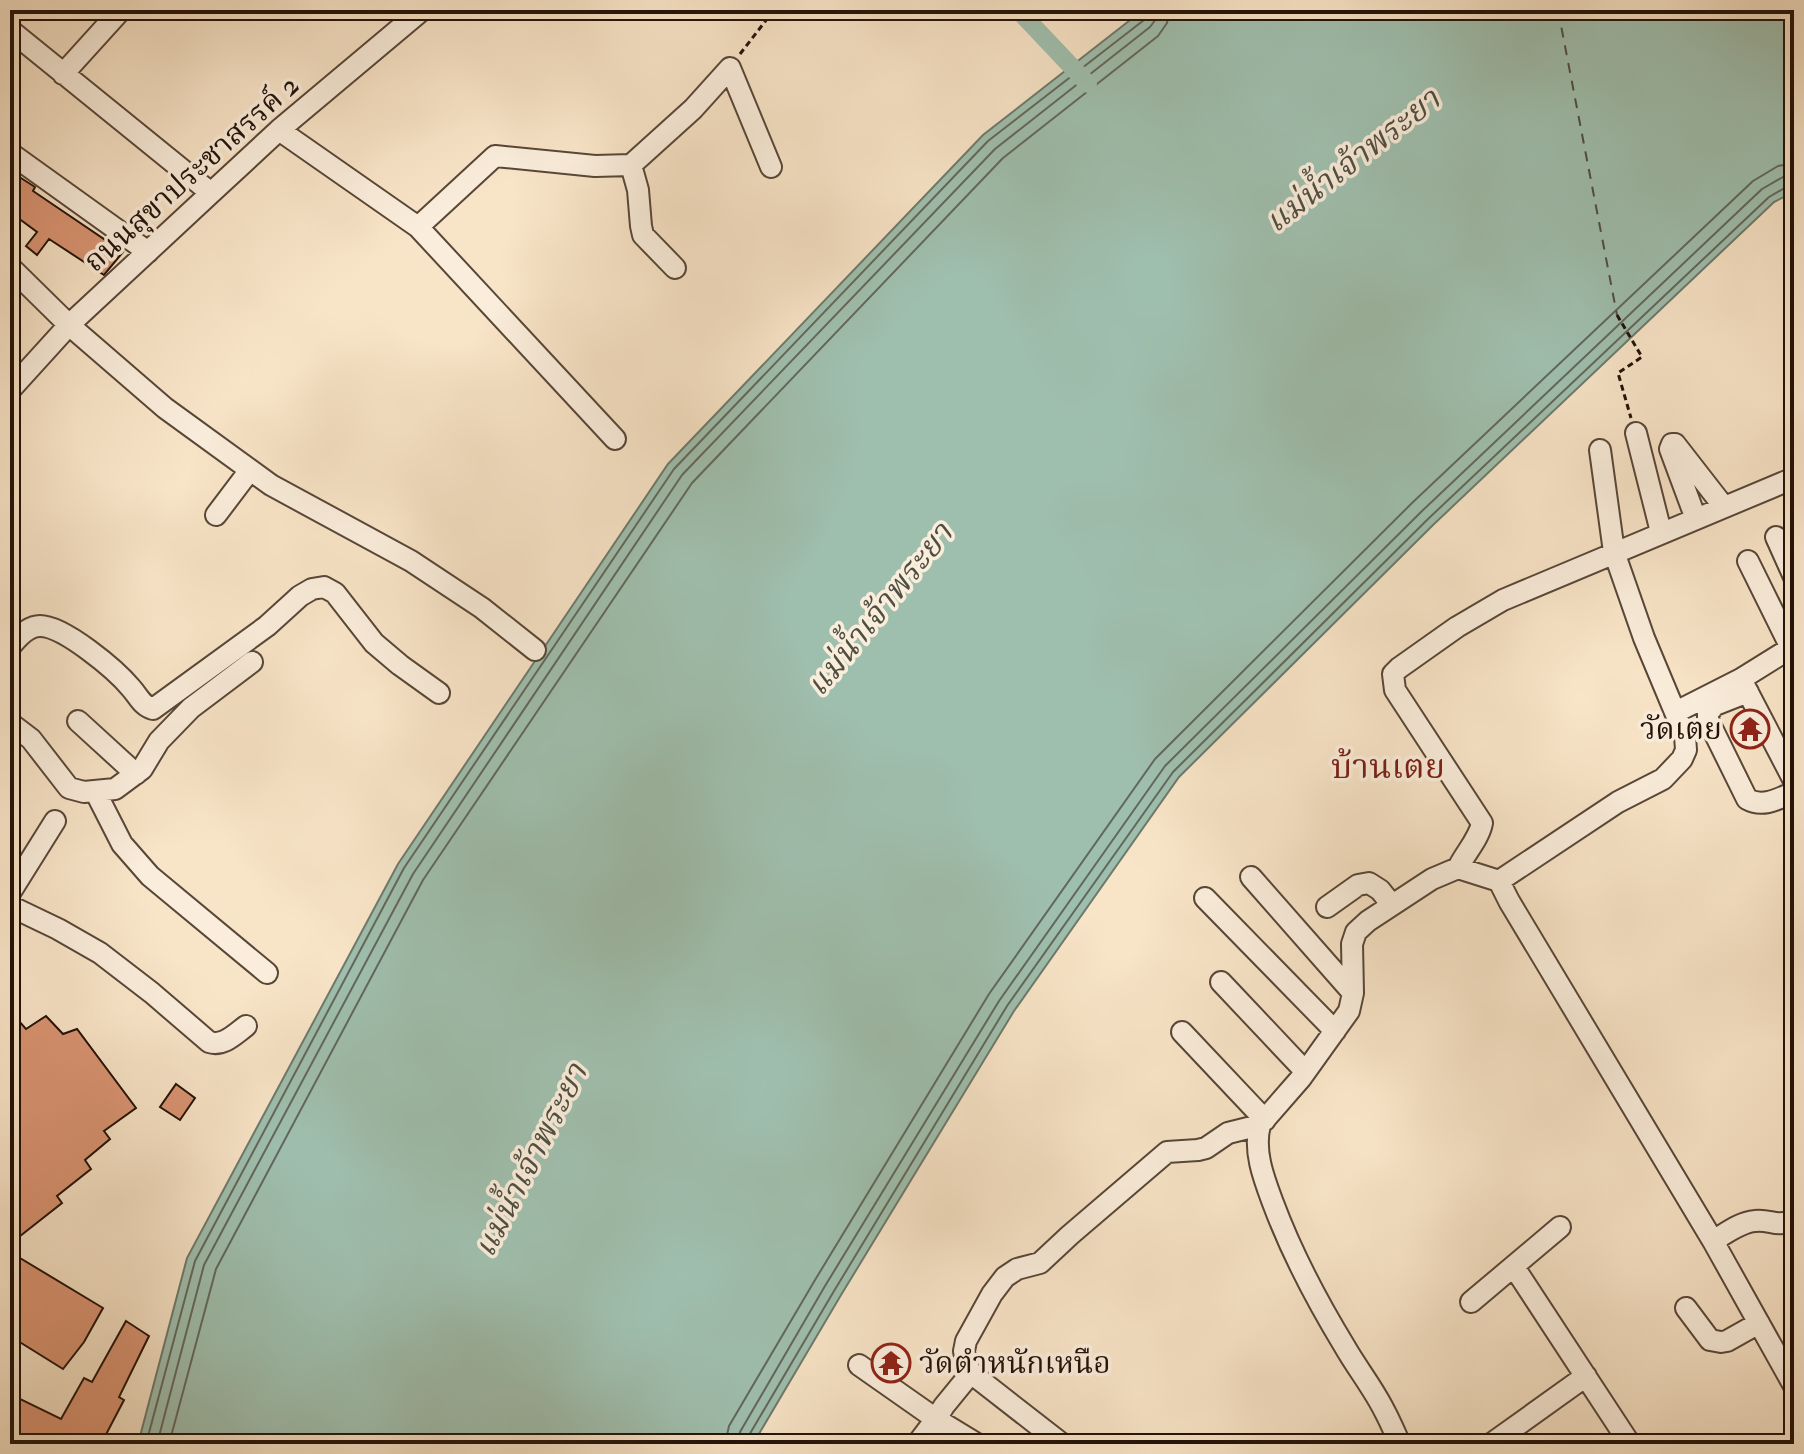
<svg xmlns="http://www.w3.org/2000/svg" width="1804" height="1454" font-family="'IM FELL Double Pica','Noto Serif Thai',serif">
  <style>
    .water { fill: #9fbfae; stroke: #6d7a6c; stroke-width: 2 }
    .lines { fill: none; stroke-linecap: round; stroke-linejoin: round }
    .shore { stroke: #61685c; stroke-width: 2 }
    .canal { stroke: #9fbfae; stroke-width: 18 }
    .ferry { stroke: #4e4f43; stroke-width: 2; stroke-dasharray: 10 8; stroke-linecap: butt }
    .building { fill: #d99472; stroke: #231209; stroke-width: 2 }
    .minor-casing { stroke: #584638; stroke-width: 24 }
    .path { stroke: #231209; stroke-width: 3; stroke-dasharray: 6 4; stroke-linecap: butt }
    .minor { stroke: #faeddb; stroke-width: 20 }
    .labels { text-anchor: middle; stroke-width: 7; stroke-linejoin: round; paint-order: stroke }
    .street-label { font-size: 30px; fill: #231209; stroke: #faeddb }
    .poi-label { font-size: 30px; fill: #231209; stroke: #faeddb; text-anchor: end }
    .water-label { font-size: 32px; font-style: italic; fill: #4e4f43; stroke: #faeddb }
    .quarter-label { font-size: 34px; fill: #7a1f14; stroke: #faeddb }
  </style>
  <rect width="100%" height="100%" fill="#f8e4c7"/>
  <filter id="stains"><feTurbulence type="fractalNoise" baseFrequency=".0025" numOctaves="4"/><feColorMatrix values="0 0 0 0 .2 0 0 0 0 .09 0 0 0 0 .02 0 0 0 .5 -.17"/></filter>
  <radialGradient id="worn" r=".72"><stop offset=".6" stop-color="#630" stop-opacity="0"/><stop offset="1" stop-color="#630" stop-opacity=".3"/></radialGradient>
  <path class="water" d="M1143,10H1794V192L1774,202L1433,525L1179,777L1014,1011L841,1295L753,1444H138L187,1258L398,864L668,464L983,135Z"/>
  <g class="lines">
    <path class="shore" d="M146,1444L195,1261L404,868L674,469L988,141L1144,20L1147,10
      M157,1444L204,1265L413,874L682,475L995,149L1150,27L1156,19L1157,10
      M169,1444L216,1269L423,880L692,483L1003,158L1158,36L1167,23L1169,10
      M725,1444L729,1426L815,1280L989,994L1155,759L1412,503L1753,181L1778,166L1794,163
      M737,1444L740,1432L825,1286L999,1001L1165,766L1421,512L1762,189L1783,177L1794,175
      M747,1444L748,1437L834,1291L1007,1006L1173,772L1428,519L1769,197L1788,186L1794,185"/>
    <path class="canal" d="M1018,10L1088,84"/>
    <path class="ferry" d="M1558,10L1617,315"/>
  </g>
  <path class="building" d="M10,171L35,187L33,191L123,252L104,275L49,239L37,255L26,246L37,232L10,212Z
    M10,1011L26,1029L46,1016L63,1034L77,1029L136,1108L104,1131L110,1139L85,1160L91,1169L57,1196L62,1203L10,1244Z
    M176,1084L195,1098L180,1120L160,1107Z
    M10,1252L103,1308L84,1342L63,1369L10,1336Z
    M126,1321L149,1336L119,1397L124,1400L101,1444H52L40,1437L37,1444H10V1394L61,1419L84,1378L92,1382Z"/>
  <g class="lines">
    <g class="minor-casing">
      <path id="minor" d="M10,30L211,193
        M63,74L121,10
        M279,130L418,227L615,439
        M10,153L148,252
        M631,165L638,190L641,226L643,235L675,268
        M418,227L495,156L595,166L631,165L693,109L730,68L771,167
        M10,267L69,325L165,408L271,485L411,561L482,608L535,650
        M10,390L69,325L211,193L279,130L422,10
        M1636,433L1661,532
        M1600,450L1614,552L1644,638L1685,736L1686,750L1682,759L1663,779L1618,802L1499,881L1509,901L1713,1241L1794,1386
        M216,515L250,470
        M1696,519L1670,449L1672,444H1675L1724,507
        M1776,537L1794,577
        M1748,561L1791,648
        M10,647C17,638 28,626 40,626C64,626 116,670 131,688C139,697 142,706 153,709L267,626L300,596L312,589L324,587L335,593L374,643L400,665L439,693
        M1741,679L1794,781
        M1748,692L1715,705L1708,713V720L1747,799C1763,808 1778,799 1794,792
        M1676,712L1741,679L1794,646
        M78,721L136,774
        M10,723L31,739L69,788L84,792L115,789L142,769L159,741L191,708L252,662
        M95,791L122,844L150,876L267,973
        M1458,868C1465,853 1479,839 1482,823L1395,690L1393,674L1399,668L1457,627L1503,600L1794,478
        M1251,877L1353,993
        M10,893L55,821
        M1205,898L1335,1031
        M10,906L58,929L100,953L152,993L209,1042C223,1047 235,1034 246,1026
        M1327,907L1358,885L1369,883L1380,890L1392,905
        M1221,982L1305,1071
        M1182,1032L1265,1120
        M1713,1241C1725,1234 1740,1222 1755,1221C1771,1219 1775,1228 1794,1220
        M1514,1267L1630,1444
        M1471,1302L1560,1227
        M1686,1308L1710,1340L1721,1342L1727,1341L1759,1323
        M859,1365L936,1419L917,1444
        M971,1373L944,1406L936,1419L977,1444
        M1062,1444L971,1373L966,1362L964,1351L966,1341L992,1294L1005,1277L1017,1269L1040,1263L1070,1235L1167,1152L1198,1150L1206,1148L1228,1133L1260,1125
        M1400,1444C1395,1433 1390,1421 1384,1410C1373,1388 1357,1368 1345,1347C1317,1301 1292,1254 1273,1203C1264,1179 1253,1151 1260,1125L1301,1078L1349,1011L1353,993L1352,944L1356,932L1368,921L1432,879L1458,868L1499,881
        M1491,1444L1586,1376"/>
    </g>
    <path class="path" d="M740,54L774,10
      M1617,315L1642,357L1618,373L1631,418"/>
    <use href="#minor" class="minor"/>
  </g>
  <defs>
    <g id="temple-ring" transform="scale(2)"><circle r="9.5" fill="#faeddb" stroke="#8f2418" stroke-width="1.5"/><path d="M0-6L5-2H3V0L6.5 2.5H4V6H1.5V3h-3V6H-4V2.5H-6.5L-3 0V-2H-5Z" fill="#8f2418"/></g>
  </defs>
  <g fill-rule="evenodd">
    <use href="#temple-ring" x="1750" y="729"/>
    <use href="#temple-ring" x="891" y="1363"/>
  </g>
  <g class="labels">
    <g class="street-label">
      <text transform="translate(191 173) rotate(-42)" y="10">ถนนสุขาประชาสรรค์ 2</text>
    </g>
    <g class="poi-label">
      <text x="1722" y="739">วัดเตย</text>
      <text x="919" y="1373" text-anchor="start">วัดตำหนักเหนือ</text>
    </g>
    <g class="water-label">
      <text transform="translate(1352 160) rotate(-38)" y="11">แม่น้ำเจ้าพระยา</text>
      <text transform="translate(879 609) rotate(-51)" y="11">แม่น้ำเจ้าพระยา</text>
      <text transform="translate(530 1160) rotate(-63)" y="11">แม่น้ำเจ้าพระยา</text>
    </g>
    <g class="quarter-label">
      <text x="1388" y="778">บ้านเตย</text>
    </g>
  </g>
  <rect width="1804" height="1454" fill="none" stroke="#f8e4c7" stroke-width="40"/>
  <rect x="12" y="12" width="1780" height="1430" fill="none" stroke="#231209" stroke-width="4"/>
  <rect x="20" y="20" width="1764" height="1414" fill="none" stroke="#231209" stroke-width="2"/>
  <rect width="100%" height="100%" filter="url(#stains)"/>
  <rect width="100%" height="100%" fill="url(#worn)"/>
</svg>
